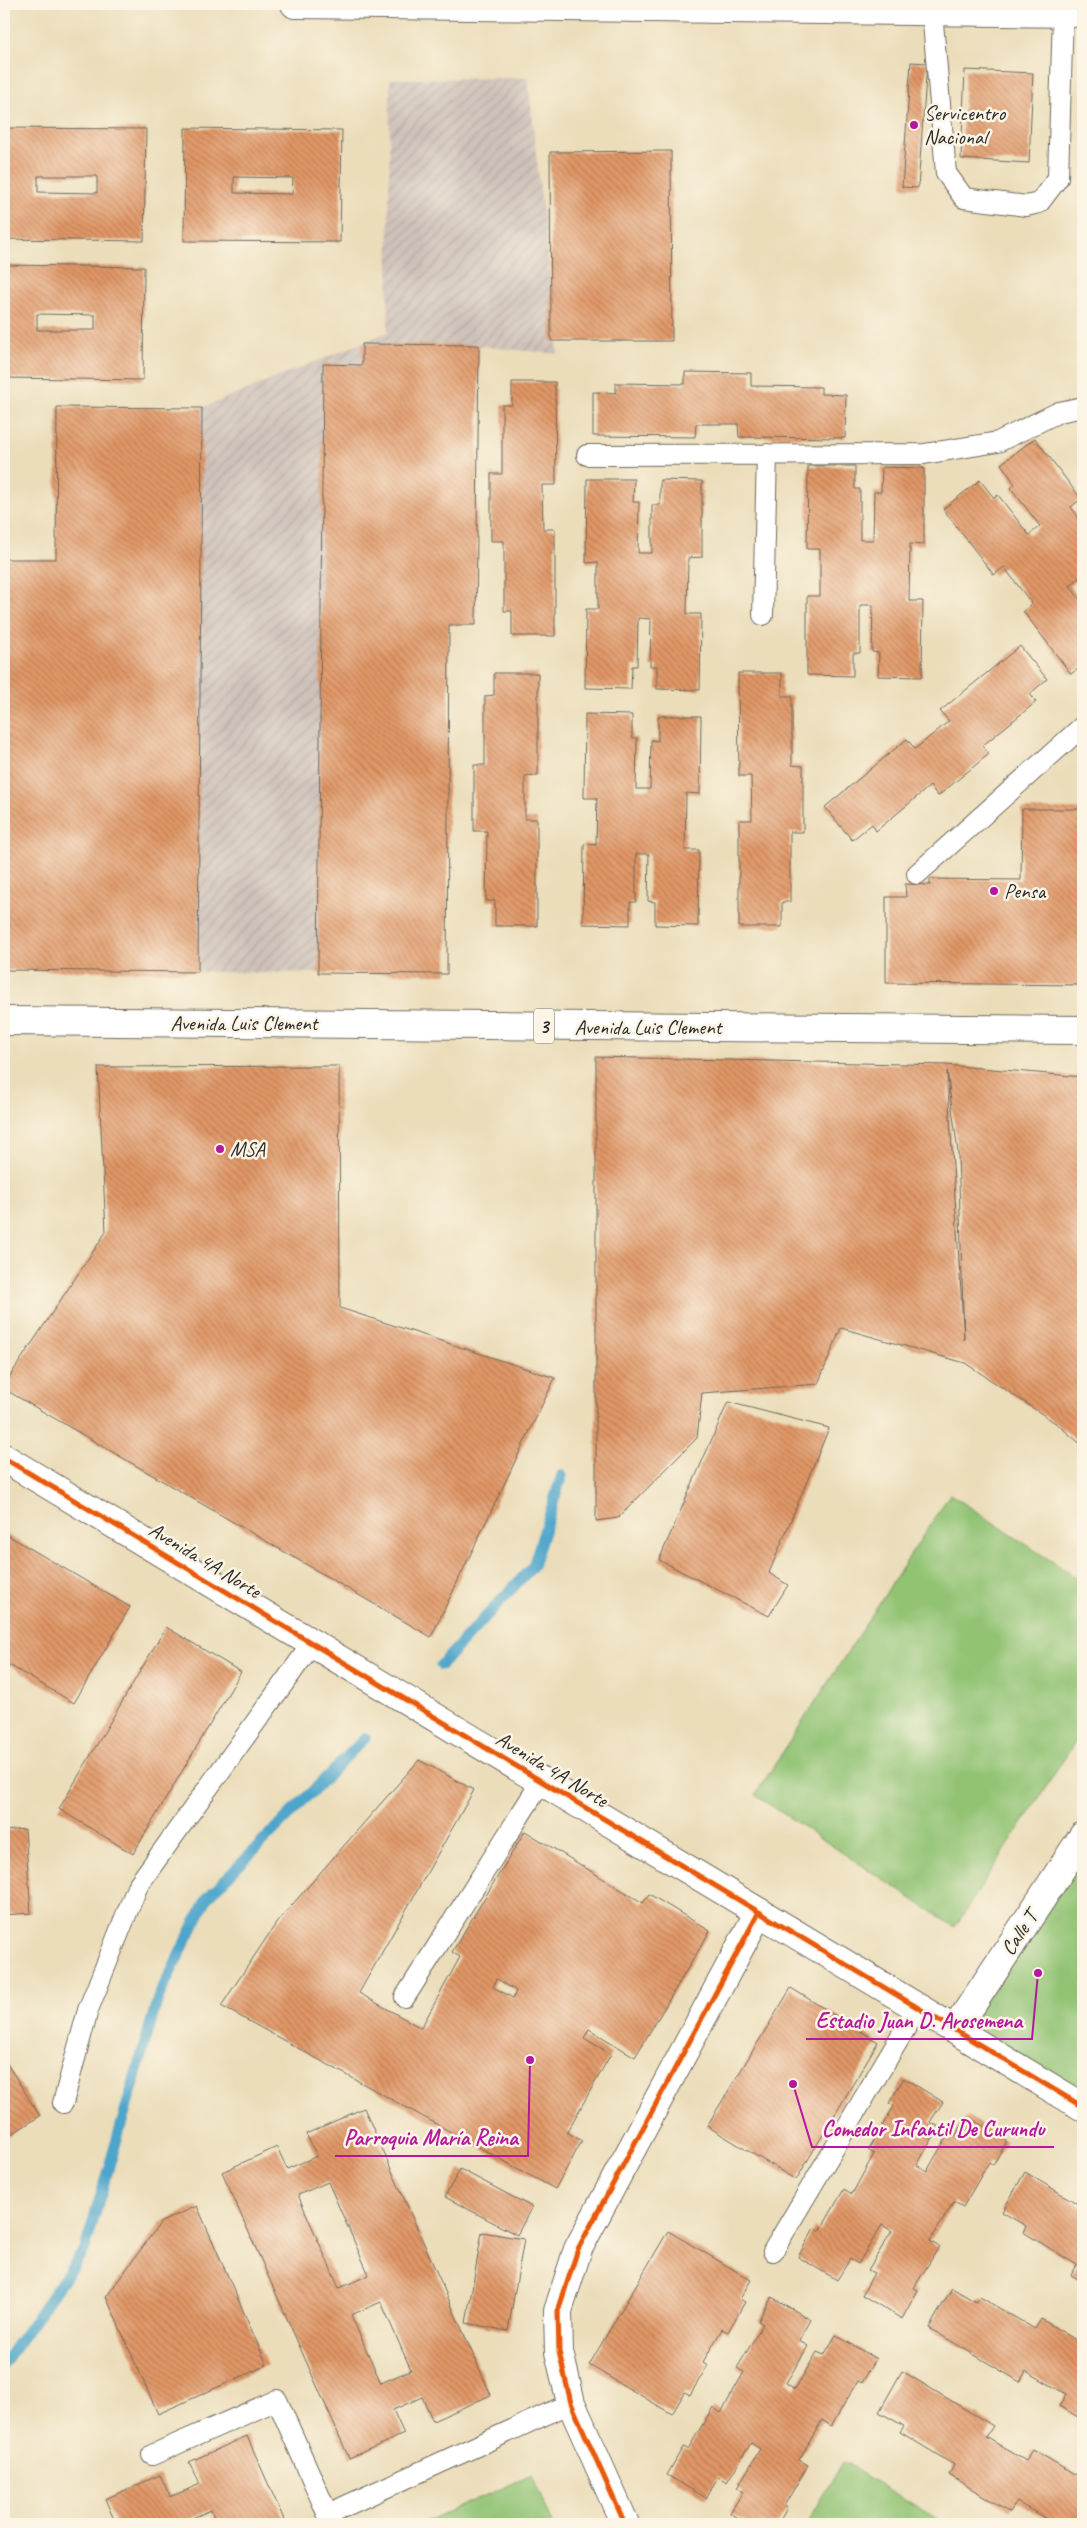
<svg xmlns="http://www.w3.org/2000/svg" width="1087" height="2528" font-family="Caveat,sans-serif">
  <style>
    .industrial { fill: url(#industrial-furrows) }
    .park { fill: #91c373; stroke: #5e774f }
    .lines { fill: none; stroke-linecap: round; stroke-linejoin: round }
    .stream { stroke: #4ea5cb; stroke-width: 11 }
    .building { fill: url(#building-back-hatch); fill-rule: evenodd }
    .service-casing { stroke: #6e695d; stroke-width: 22 }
    .minor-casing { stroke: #6e695d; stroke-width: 30 }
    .primary-casing { stroke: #6e695d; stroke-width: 30 }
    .service { stroke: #fff; stroke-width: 20 }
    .minor { stroke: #fff; stroke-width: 28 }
    .primary { stroke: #fff; stroke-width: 28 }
    .cycleway-casing { stroke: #fcf5e5; stroke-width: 8 }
    .cycleway { stroke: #e8590c; stroke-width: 5 }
    .poi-dot { fill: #b5179e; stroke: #fcf5e5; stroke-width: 2 }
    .labels { text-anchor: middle; stroke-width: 5; stroke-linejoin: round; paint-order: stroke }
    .shield { fill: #fcf5e5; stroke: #6a6863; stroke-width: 1 }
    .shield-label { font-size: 20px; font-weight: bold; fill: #2b2b2b }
    .poi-label { font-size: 21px; fill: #2b2b2b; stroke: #fcf5e5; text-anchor: start }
    .street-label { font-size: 21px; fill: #2b2b2b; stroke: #fcf5e5 }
    .leader { fill: none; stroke: #b5179e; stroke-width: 2 }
    .callout-dot { fill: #b5179e; stroke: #fcf5e5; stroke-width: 2 }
    .callout-label { font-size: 22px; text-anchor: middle; font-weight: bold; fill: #b5179e; stroke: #fcf5e5; stroke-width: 5; stroke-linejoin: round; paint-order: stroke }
  </style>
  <defs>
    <pattern id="industrial-furrows" width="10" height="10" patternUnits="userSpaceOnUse" patternTransform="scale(1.25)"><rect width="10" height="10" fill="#cec1b9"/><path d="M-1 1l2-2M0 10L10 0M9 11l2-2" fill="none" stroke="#b1a69f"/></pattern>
    <pattern id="building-back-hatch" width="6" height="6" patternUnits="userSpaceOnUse" patternTransform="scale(1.25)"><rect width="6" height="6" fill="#e19766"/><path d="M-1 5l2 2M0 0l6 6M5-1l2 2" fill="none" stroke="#b77b54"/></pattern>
  </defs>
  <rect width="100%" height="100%" fill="#fcf5e5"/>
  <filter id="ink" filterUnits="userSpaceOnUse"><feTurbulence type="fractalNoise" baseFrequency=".02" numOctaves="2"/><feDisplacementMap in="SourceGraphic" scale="10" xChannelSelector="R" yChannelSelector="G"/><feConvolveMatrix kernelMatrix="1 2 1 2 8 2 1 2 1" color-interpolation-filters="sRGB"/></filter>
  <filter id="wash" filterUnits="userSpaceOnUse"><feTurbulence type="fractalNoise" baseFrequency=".0096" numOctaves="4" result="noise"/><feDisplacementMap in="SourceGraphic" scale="20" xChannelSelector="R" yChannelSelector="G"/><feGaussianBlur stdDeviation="1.12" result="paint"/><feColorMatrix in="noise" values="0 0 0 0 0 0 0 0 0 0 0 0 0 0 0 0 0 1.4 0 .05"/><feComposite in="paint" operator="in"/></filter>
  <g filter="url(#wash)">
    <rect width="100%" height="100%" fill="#ebddb9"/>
    <path class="industrial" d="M528,78L558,354L479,346L476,625H449L447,974L4,970V559H56L57,407L202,408L388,332L390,79Z"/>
    <path class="park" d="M950,1494L1083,1582V1730L955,1927L755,1795Z
      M1083,1836V2107L955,2030Z
      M843,2462L944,2523V2524H807Z
      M532,2475L553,2524H420Z"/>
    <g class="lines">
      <path class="stream" d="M441,1665L533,1566L562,1475
        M4,2363L85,2249L158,1998L207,1898L365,1738"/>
    </g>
    <g id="blocks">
      <path class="building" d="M911,62L927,63L918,188L902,187Z
        M965,70L1033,73L1029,163L961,159Z
        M4,128L146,129L144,241L4,239ZM38,176H97V193L38,192Z
        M185,128L342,130L340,242L184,241ZM234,177L293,178L292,194L234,193Z
        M671,151L672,341H551L550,152Z
        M4,265L144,267L143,380L4,378ZM37,314L95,315V330H37Z
        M362,344L479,345L476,625H449L447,974L318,973L323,364L362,365Z
        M685,372L751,373V386L821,387V394L846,395L845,438L739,437L738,424H696L695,437L593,436V392L616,393V383L685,384Z
        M512,382H555L556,485H542L543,529H555V636H512V611H504V541H491V474H502V405H512Z
        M57,407L202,408L198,972L4,970V559H56Z
        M1035,438L1081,499L1071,507L1083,524V583L1079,578L1070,586L1083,604V665L1071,674L1023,611L1032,604L1004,567L994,575L943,509L980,480L994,498L998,495L1029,535L1040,526L1011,488L1015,484L1001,464Z
        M808,466H855V489H860V540H873L874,492H881L882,467L924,468V545L910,544L909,601H923L922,677L878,676L879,653L872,652L873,605H860V653H853V676L807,675V596H820V549H807Z
        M587,479H634L633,502H639L638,553H652V505H660V480L702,481V557L688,558L687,614H701L700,690L657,689V666H650L651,619L638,618L637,666H632L631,689L585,688L586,609H598V562L586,563Z
        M1020,646L1047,679L1030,694L1036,702L982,746L989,754L938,796L930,786L876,831L872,824L852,840L825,807L907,739L915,749L949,721L940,711Z
        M494,673H538V775L525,776V819H537V926H495V901H486L487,831H474V765H485V696L494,695Z
        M738,673H782V696H792V765L803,766V832H790V902H782V927H739V820H752L751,776H739Z
        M585,714L632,715V738H637L636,789H650L651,740L658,741V716H701L700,794L686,793L685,850H699L698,926L655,925V902L648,901L649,854H636V902H630V925L583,924L584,844L596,845L597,798H584Z
        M1022,809H1083V985L886,983V897H906L905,884L930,885V879L1021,880Z
        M596,1057L946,1065L1083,1077V1446L1057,1424L965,1363L841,1328L818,1384L702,1393L697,1438L618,1518L596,1521ZM947,1071L958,1152L964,1340Z
        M339,1066L340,1308L555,1378L431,1637L4,1389V1385L106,1232L98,1067Z
        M728,1402L829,1428L769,1573L788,1585L769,1616L659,1560Z
        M4,1533L130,1607L74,1703L4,1662Z
        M166,1627L241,1672L133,1854L59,1809Z
        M419,1760L474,1790L359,1993L421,2028L460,1957L452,1952L525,1831L643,1903L649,1894L710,1931L635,2057L589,2029L584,2038L611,2054L567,2132L582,2141L555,2189L221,2006L277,1922ZM497,1979L516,1991L513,1998L493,1987Z
        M25,1829L31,1913L4,1915V1831Z
        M791,1988L878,2042L796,2180L707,2126Z
        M4,2059L40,2116L4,2139Z
        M904,2078L943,2102L930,2122L939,2127L917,2165L927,2171L949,2133L955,2137L967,2116L1007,2141L993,2165L989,2162L963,2207L954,2202L930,2241L939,2247L914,2288L918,2290L902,2319L862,2295L874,2273L868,2270L892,2231L882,2225L858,2264L850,2259L837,2280L798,2257L814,2228L820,2231L844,2189L852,2194L874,2154L868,2150L894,2106L889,2103Z
        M364,2108L491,2395L433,2421L422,2397L393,2410L404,2434L349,2458L222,2172L277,2147L287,2169L317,2156L306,2134ZM328,2182L369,2275L339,2288L298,2195ZM381,2302L411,2370L381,2383L351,2315Z
        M460,2169L532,2207L517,2235L445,2197Z
        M1025,2172L1083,2207V2282L1071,2275L1077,2265L1023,2232L1026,2226L1002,2212Z
        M197,2206L267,2365L158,2414L106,2297L161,2222Z
        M668,2231L751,2280L740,2299L745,2302L728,2332L722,2329L703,2362L708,2365L690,2395L685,2392L672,2414L589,2365Z
        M482,2232L524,2239L508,2331L466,2323Z
        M952,2288L976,2302L980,2297L1035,2329L1041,2319L1083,2344V2420L1059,2406L1066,2394L1026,2371L1020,2382L929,2328Z
        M772,2297L811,2320L799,2341L808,2346L786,2383L795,2389L817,2352L824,2355L836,2335L876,2359L862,2383L858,2381L831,2426L822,2420L799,2460L808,2465L784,2506L787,2508L778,2524H749L730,2513L743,2492L737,2488L760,2449L751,2443L727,2482L718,2477L706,2498L667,2475L683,2447L688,2449L713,2407L721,2413L744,2372L737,2368L763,2324L758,2321Z
        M902,2371L993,2426L986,2437L1026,2461L1032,2449L1083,2479V2524H1055L1017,2502L1010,2512L949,2475L954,2465L900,2432L904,2426L879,2412Z
        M247,2436L286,2524H217L211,2510L181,2523L182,2524H116L105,2499L160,2475L170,2497L200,2484L189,2462Z"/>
    </g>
  </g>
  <g filter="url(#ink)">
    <use href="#blocks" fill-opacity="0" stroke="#6e695d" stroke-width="1"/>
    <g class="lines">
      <g class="service-casing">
        <path id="service" d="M932,11L946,173L964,198L1026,206L1039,203L1058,178L1063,13
          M587,455L924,454L998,442L1059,412L1083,407
          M763,615L767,454
          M917,874L1083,726
          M405,1997L541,1782
          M63,2103L88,2010L138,1885L312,1644
          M773,2251L918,2007
          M152,2455L277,2400L332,2524
          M328,2514L571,2403"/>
      </g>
      <g class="minor-casing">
        <path id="minor" d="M4,1458L1083,2107
          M955,2030L1083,1836
          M625,2524L571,2403L559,2352L558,2311L578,2249L759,1912"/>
      </g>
      <g class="primary-casing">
        <path id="primary" d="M295,4L1083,13
          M4,1021L1083,1030"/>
      </g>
      <use href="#service" class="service"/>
      <use href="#minor" class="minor"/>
      <use href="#primary" class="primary"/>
      <g class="cycleway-casing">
        <path id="cycleway" d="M4,1458L1083,2107
          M625,2524L571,2403L559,2352L558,2311L578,2249L759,1912"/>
      </g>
      <use href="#cycleway" class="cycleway"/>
    </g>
  </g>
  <g class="poi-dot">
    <circle cx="914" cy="125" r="5"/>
    <circle cx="994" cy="891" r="5"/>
    <circle cx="220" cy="1149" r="5"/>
  </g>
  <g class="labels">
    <rect class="shield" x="534" y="1008.5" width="20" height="35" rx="4"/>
    <g class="shield-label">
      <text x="544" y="1033">3</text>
    </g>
    <g class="poi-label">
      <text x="924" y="120">Servicentro<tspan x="924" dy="24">Nacional</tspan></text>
      <text x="1004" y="898">Pensa</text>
      <text x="230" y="1156">MSA</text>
    </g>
    <g class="street-label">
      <text x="244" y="1030">Avenida Luis Clement</text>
      <text x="648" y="1034">Avenida Luis Clement</text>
      <text transform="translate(205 1560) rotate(31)" y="7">Avenida 4A Norte</text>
      <text transform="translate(552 1769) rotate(31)" y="7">Avenida 4A Norte</text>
      <text transform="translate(1019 1933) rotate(-56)" y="7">Calle T</text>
    </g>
  </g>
  <path class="leader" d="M1038 1973L1032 2039H806M793 2084L812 2147H1054M530 2060L528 2156H335"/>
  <g class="callout-dot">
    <circle cx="1038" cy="1973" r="5"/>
    <circle cx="793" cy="2084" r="5"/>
    <circle cx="530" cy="2060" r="5"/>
  </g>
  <g class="callout-label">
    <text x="919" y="2028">Estadio Juan D. Arosemena</text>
    <text x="933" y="2136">Comedor Infantil De Curundu</text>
    <text x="431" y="2145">Parroquia María Reina</text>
  </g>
  <rect width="1087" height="2528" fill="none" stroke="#fcf5e5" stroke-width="20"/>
</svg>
